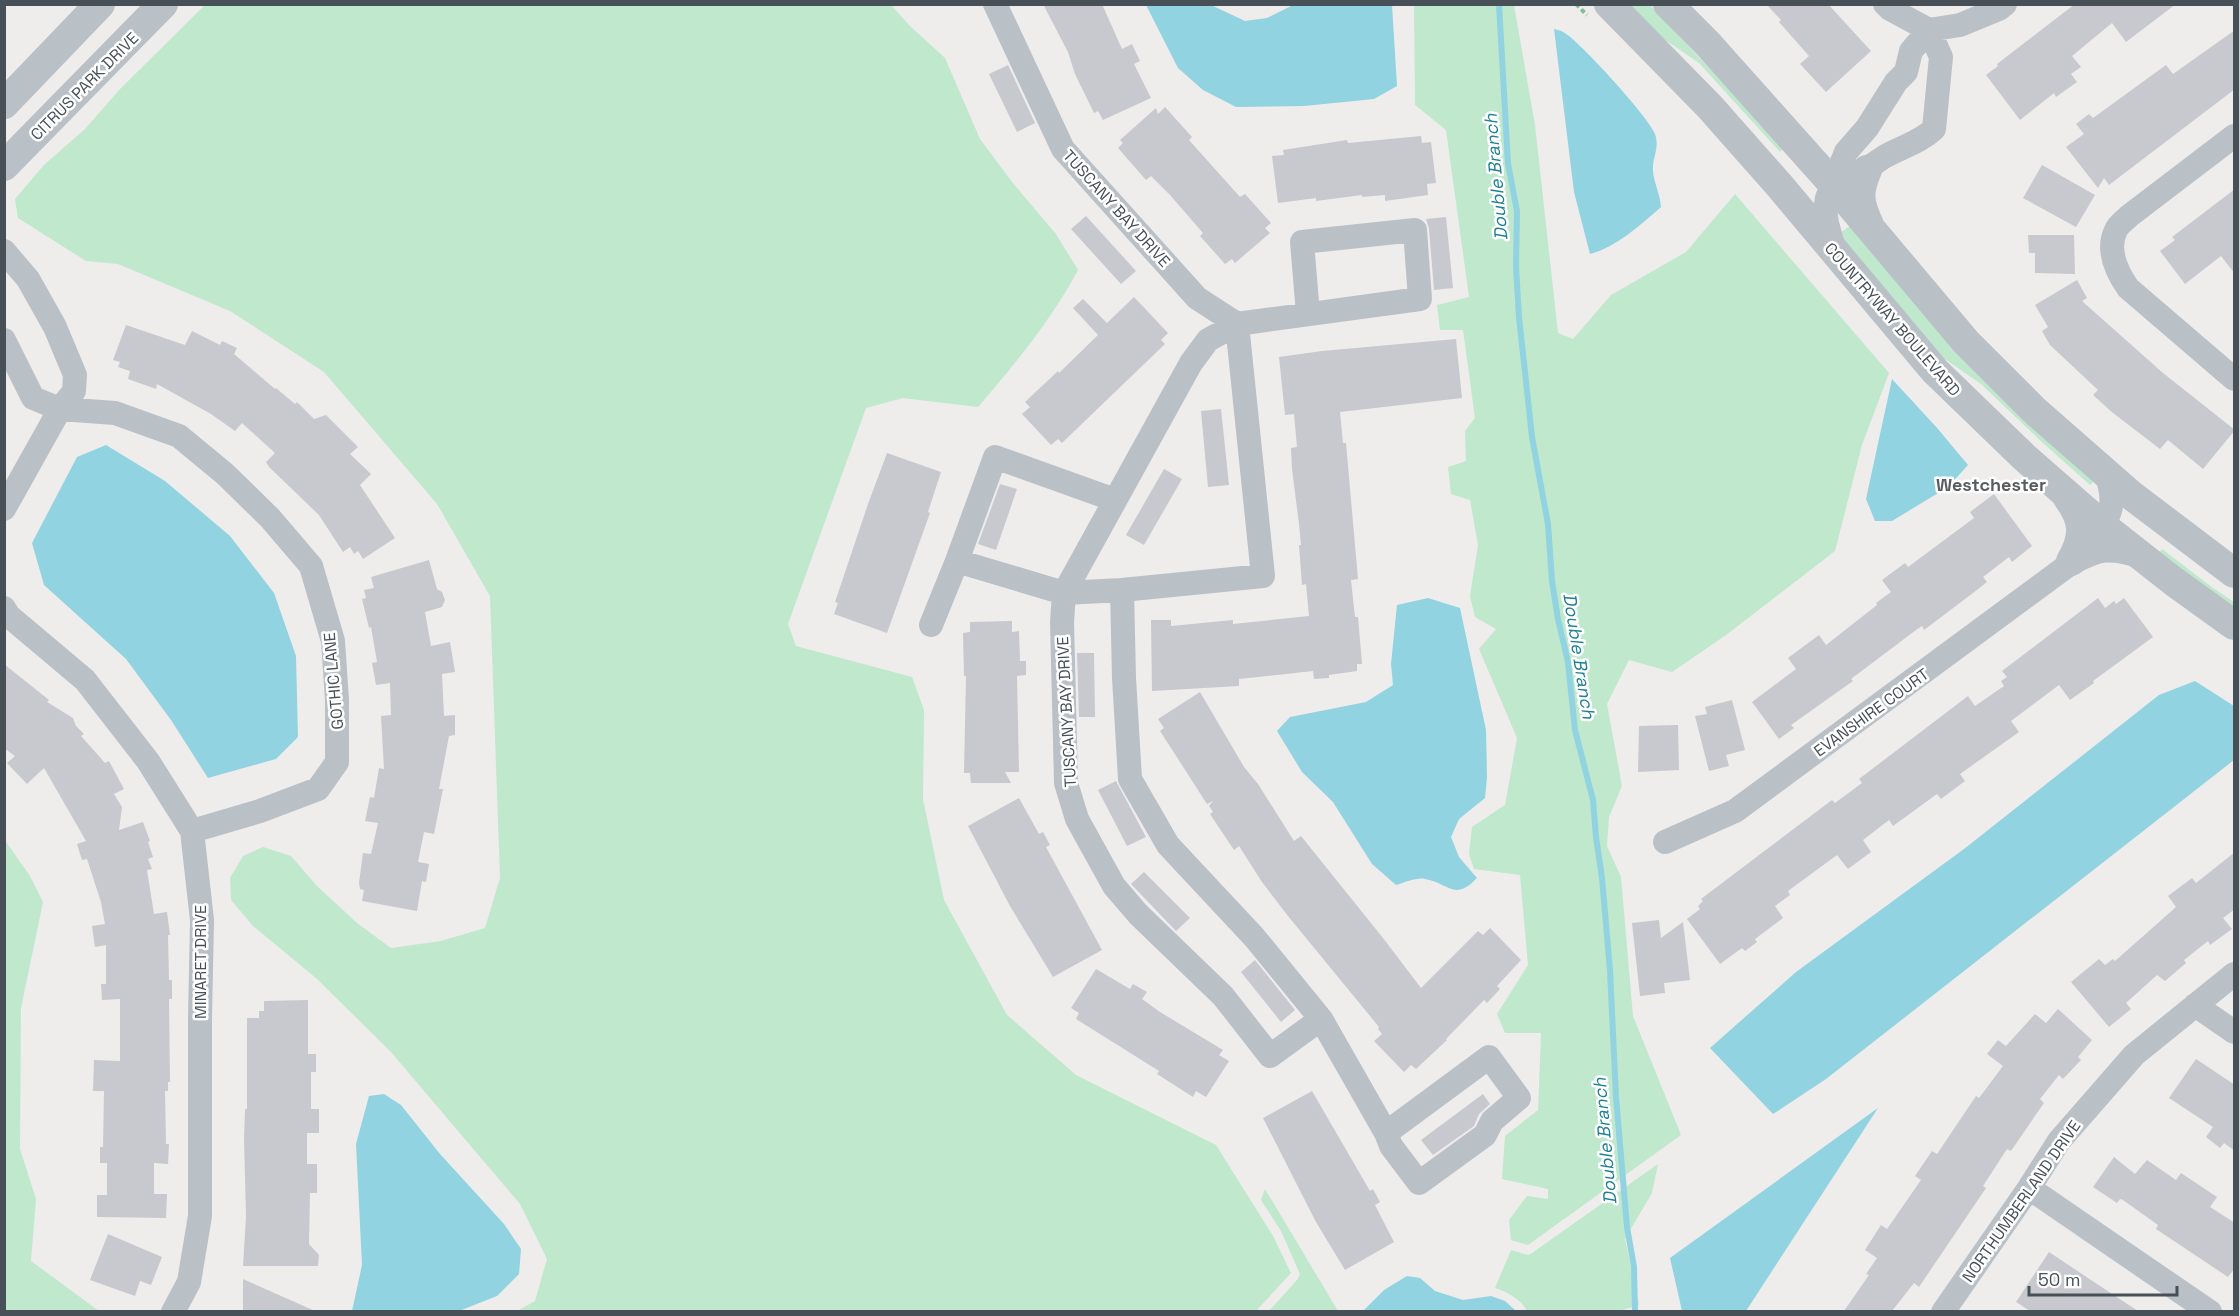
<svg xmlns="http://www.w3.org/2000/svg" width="2239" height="1316" font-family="'Space Grotesk',sans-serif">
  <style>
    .green { fill: #bfe8cd }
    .water { fill: #91d3e0 }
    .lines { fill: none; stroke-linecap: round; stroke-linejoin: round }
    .stream { stroke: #91d3e0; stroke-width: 6 }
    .building { fill: #c7c9ce }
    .path { stroke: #7bc29c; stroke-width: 4; stroke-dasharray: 4.5 3; stroke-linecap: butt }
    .minor { stroke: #b9c1c7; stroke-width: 24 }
    .tertiary { stroke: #b9c1c7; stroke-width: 30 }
    .labels { text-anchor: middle; stroke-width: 5; stroke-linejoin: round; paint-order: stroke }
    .street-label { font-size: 16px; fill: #475057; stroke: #fff }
    .water-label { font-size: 18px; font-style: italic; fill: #1d8094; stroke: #fff }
    .neighbourhood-label { font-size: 18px; font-weight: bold; fill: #5a5d60; stroke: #fff }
  </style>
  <rect width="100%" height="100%" fill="#efecec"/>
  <path class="green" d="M205,5H891L910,26L945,58L980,139L1012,182L1056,234L1078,270C1052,319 1015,364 978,407L903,398L866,408L788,624L796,646L912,677L924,710L923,799L944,900L1007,1015L1076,1075L1216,1145L1273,1236L1291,1273L1256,1311H517L535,1301L547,1259L520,1204L391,1052L317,979L253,926L231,900L230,878L243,856L263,847L291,856L317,886L357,923L391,948L441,941L485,928L500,878L490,596L437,504L324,372L230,311L118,264L86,261L18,218L15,199L44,165L85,129L120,89Z
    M1414,5H1514L1535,125L1558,333L1573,339L1611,295L1686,252L1735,194L1889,373L1862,445L1835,551L1726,635L1672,672L1629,660L1607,704L1622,786L1609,817L1607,846L1621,877L1633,1016L1681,1135L1528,1245L1511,1240L1509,1220L1527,1196L1548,1199V1189L1502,1179L1505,1136L1538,1110L1541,1033H1505L1497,1014L1528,965L1520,875L1474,869L1469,854L1472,827L1505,805L1517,738L1479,649L1496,629L1475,617L1470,596L1478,545L1470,500L1451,494L1448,467L1466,461L1465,431L1475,418L1463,330H1440L1437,305L1469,297L1446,130L1415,105Z
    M1627,5H1650L1784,148L1780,152L1699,63L1661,37Z
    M1850,226L2094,481L2090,485L2043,443L1981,384L1942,357L1837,235Z
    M2162,549L2213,588L2234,602V609L2158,554Z
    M4,839L30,876L43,902L21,1008L20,1149L36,1199L31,1261L99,1311H5Z
    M1658,1164L1652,1193L1625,1239L1639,1305L1619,1311H1527C1521,1299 1507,1292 1495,1288L1511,1250L1528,1255L1532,1253Z
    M1265,1189L1338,1311H1269L1297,1280L1300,1274L1281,1231L1261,1200Z"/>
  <path class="water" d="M1146,5H1211L1245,21L1267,18L1293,5H1392L1397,86L1374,99L1304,106L1236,107L1203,90L1178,68Z
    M1554,29C1557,30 1560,30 1563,32C1578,39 1650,119 1655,134C1660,148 1652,158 1653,171C1654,183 1660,194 1661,207C1640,225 1617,247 1590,254L1574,192Z
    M1892,379L1938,429L1968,465L1948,487L1892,521H1875L1866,499Z
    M106,445L165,481L230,536L274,593L296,656L298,737L276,759L208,778L171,720L126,659L44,585L32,543L77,457Z
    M1428,598L1460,608L1486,730L1487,777L1485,798L1459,819L1451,837L1459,857L1477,878C1454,902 1449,883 1425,879C1417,877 1404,883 1396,885L1372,864L1333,802L1302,772L1277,731L1290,717L1366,702L1393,685L1391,664L1397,605Z
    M2195,681L2234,706V760L1826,1079L1773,1114L1710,1048L1796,972L1964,849L2159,695Z
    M384,1094L401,1105L440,1154L504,1224L521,1249L519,1274L497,1296L459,1311H352L362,1265L356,1144L369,1096Z
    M1878,1108L1746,1311H1682L1670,1258Z
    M1407,1276L1420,1278L1435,1291L1463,1300L1491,1296L1505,1301L1516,1311H1363L1384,1290Z"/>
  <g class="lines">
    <path class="stream" d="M1499,4L1508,164L1517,211L1516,267L1519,317L1532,437L1548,524L1552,581L1558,619L1568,662L1575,730L1593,800L1596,837L1602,878L1610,970L1616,1097L1627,1227L1634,1267L1635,1312"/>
  </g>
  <path class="building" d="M1043,4H1102L1122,49L1132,44L1140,61L1134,64L1151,98L1103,120L1098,111L1094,113L1075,74L1068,52Z
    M1766,4H1828L1871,51L1826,92L1800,64L1809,56L1779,22L1781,20Z
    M2075,4H2176L2126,42L2112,23L2072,56L2081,67L2071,74L2077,82L2056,97L2054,93L2020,120L1986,75L1998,66L1997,64Z
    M2235,30V89L2109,185L2104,178L2098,188L2066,147L2084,134L2076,124L2089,114L2093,118L2166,65L2173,74Z
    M1008,65L1035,123L1017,132L989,74Z
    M1165,107L1192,137L1189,140L1240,197L1245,194L1271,223L1265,228L1270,233L1235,263L1232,259L1225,264L1200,236L1203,233L1170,195L1151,176L1146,180L1118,148L1123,143L1120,140L1156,108L1158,114Z
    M1421,136L1422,143L1431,142L1436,183L1427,184L1428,195L1385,201V195L1362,197V195L1316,201V198L1278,203L1272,156L1284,155L1283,150L1347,140L1348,143Z
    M2042,165L2095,195L2076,227L2023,198Z
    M2235,189V274L2221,256L2185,284L2160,251L2175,240L2172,237Z
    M1086,216L1136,271L1121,284L1071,229Z
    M1446,217L1453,288L1434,290L1429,229L1426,219Z
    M2028,235H2074L2075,274L2035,273V253H2029Z
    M2077,280L2087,298L2082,301L2163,373L2235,430L2203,469L2168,440L2160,449L2113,413L2093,395L2098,390L2050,345L2042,331L2048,327L2035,305Z
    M1134,297L1168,333L1161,340L1165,344L1062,443L1058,439L1051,445L1022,414L1030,407L1025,402L1058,371L1059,373L1098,335L1073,308L1083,299L1107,323Z
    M126,325L185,345L192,331L220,345L222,341L237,348L234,354L275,389L276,388L295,404L297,402L314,419L326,415L358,447L350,454L371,474L360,485L395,538L363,559L358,551L354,554L350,547L343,552L319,515L269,467L266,462L275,453L242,423L235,431L211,414L157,384L156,389L128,379L130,371L118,367L120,362L113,360Z
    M1456,339L1462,398L1340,412L1343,443H1346L1358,579L1351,580L1355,617H1358L1362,664H1357V671L1329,675V678L1314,679L1313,671L1286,674L1239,679V686L1152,691L1151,620H1171V626L1233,620V624L1309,616L1306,584L1302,585L1299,545H1301L1299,524L1292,469L1291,448L1297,447L1294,414L1285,415L1279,357L1322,351Z
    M1221,409L1229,485L1208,487L1201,411Z
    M887,453L941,472L928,512L930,513L887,633L834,614L838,603L835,602L868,504Z
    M1164,469L1182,479L1144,545L1126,535Z
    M1000,484L1017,489L996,550L978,544Z
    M1994,494L2032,546L2012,562L2009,557L1983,577L1987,582L1973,593L1924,630L1922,626L1916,630L1851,679L1853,681L1791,725L1794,728L1779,739L1752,702L1796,669L1788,658L1819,635L1826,645L1877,605L1876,603L1891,592L1882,580L1905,563L1908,567L1974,518L1970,512Z
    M429,560L437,589L442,592L445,600L442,607L425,612L431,646L450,642L455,672L442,674L444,716L455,715V735L449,736L439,789H443L434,834L424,832L418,862L429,864L426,882L422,881L417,911L362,901L364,890L360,889L359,883L363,853L371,854L378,823L365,821L370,797L374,798L379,768L384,769L381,716L391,715L390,683L376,685L372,663L377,662L371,627L369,628L362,599L366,598L364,590L374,588L371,577Z
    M2098,598L2105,608L2114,601L2116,604L2124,598L2153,637L2093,681L2094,683L2070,700L2059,685L2011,721L2019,732L1960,774L1965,781L1941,799L1937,794L1893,826L1889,820L1863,840L1871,852L1848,869L1837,855L1788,891L1790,895L1775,906L1783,918L1755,939L1757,942L1745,951L1742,948L1720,964L1687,919L1700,909L1698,906L1703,901L1701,899L1832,800L1835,803L1862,783L1859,779L1968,696L1975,706L2004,686L2001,681L2007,677L2002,671Z
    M1012,621V632L1019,631L1020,661H1026V675L1017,676L1019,772H1005L1011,783H971L970,773H964L966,676H964L963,633L970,632V622Z
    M1077,653H1094L1095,717H1079Z
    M4,664L49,700L47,702L73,718L76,726L84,734L81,736L105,763L109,761L124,789L114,794L122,807L119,830L143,822L150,841L148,842L153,857L148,859L152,869L147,870L154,914L167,912L170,935H168L169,980H172V999H169L170,1082H168V1091H165L166,1144H169L168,1164L154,1163V1194H167L166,1218L97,1217V1195H107V1163H100V1147H103L104,1091H93L94,1060L120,1061V999L102,1000L101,984H106V945L95,947L92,926L105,924L101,902L87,859L82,860L77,844L86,841L44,768L27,784L7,763L15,756L4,748Z
    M1200,692L1244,767L1258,784L1294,841L1301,836L1383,938L1421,988L1478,931L1483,935L1490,928L1521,960L1497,986L1500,989L1487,1003L1484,1000L1446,1039L1447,1040L1416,1069L1411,1065L1404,1072L1374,1041L1382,1034L1378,1029L1379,1027L1288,916L1262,882L1239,846L1234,850L1210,814L1213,812L1209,806L1213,801L1207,804L1160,731L1164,728L1158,719Z
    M1732,700L1745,750L1726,755L1729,766L1709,771L1695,716L1707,714L1705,707Z
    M1678,725L1679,770L1638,772L1639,726Z
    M1116,781L1146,837L1127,846L1098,790Z
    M1019,798L1039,834L1043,832L1050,845L1046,847L1102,950L1053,977L1010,906L968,826Z
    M2235,852V909L2223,918L2232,929L2210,945L2208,941L2184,960L2186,963L2165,981L2157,975L2126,1003L2131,1009L2109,1027L2071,982L2099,959L2105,965L2113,959L2115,961L2176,907L2168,896L2192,878L2196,883Z
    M1144,872L1190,918L1176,931L1131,884Z
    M1659,920L1661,938L1683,922L1690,980L1664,983L1665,993L1640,996L1632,923Z
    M1255,960L1295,1010L1281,1022L1241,972Z
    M1096,969L1130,989L1133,984L1147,992L1142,999L1160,1012L1223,1050L1219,1055L1229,1061L1206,1097L1196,1091L1193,1097L1157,1074L1159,1071L1076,1019L1079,1013L1071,1008Z
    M308,1000V1054H316V1072H311V1109H319V1133H307V1164H317V1193H310L309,1244L319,1255L318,1266H243L246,1217L244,1139L245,1109H247V1018H259V1011H264V1001Z
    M2058,1009L2092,1040L2078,1057L2081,1060L2063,1079L2059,1075L2040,1099L2044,1103L2037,1113L2011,1151L2007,1149L1983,1186L1986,1188L1919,1287L1914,1283L1892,1311H1844L1869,1275L1866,1274L1877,1258L1865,1250L1881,1225L1887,1229L1921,1180L1915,1176L1932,1151L1937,1154L1976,1096L1979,1098L2003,1066L1987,1054L1998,1040L2006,1046L2035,1014L2046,1023Z
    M2196,1059L2235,1085V1151L2224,1143L2220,1148L2206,1137L2213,1127L2169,1098Z
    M1312,1091L1370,1191L1373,1189L1380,1202L1375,1205L1394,1242L1345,1270L1316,1222L1263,1118Z
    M1483,1094L1490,1104L1479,1114L1474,1126L1433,1155L1421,1140Z
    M2114,1157L2135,1174L2147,1160L2176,1180L2181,1173L2217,1197L2210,1207L2235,1223V1268L2228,1277L2156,1229L2158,1225L2123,1200L2120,1199L2117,1203L2093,1187Z
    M108,1234L162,1257L151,1285L140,1281L135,1296L90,1280Z
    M2049,1252L2097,1284L2138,1311H2030L2016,1302Z
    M243,1279L315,1311H243Z"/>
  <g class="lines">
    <path class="path" d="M1576,4L1587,15"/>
    <path class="minor" d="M995,4L1063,149L1197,298L1237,324L1208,340L1191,363L1064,593L1062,622L1066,783L1077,819L1114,886L1138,914L1223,996L1270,1056L1321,1019L1386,1133L1391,1146L1419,1183L1485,1135L1492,1121L1519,1098L1489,1057L1386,1133
      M2234,136L2129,216C2125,220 2118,225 2116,230C2106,250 2117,272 2128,288L2234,379
      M1851,177C1864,172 1873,164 1884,157C1901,147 1919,143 1934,129L1941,57L1929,30L1890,9L1885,4
      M1834,249L1827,223L1825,210L1827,198L1846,152L1867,128L1896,82L1906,72L1911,51L1929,30L1960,25L1999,9L2005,4
      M4,251L28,279L55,327L75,375L74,391L60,409L4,509
      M1308,314L1302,242L1415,230L1420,299L1237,324L1263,576L1122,590L1124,678L1130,779L1168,845L1254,937L1321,1019
      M4,340L33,398L60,409L115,413L179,436L225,474L270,518L311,566L333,641L337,700V762L318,789L260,811L192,831
      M1115,500L995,457L957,561L1064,593L1122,590
      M2093,538C2113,515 2116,502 2106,473
      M4,608L9,616L85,680L148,761L192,831L202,920L200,1018V1216L189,1282L173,1312
      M931,625L957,561
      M1665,842L1735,811L2067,566C2097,549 2106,546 2140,556
      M2195,1005L2234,1032
      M2029,1188L2210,1312
      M1943,1312L2029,1188L2059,1141L2134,1055L2234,974"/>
    <path class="tertiary" d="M1609,4L1710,107L1779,185L1935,371L2024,457L2103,526L2173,581L2234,625
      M1668,4L1707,43L1833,184L1966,342L2034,410L2131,495L2234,573
      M4,104L100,4
      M4,166L163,4
      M1867,170C1857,193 1859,203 1869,225
      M2068,498C2085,521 2085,537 2071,561"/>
  </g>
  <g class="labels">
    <g class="street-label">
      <text transform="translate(84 86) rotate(-45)" y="6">CITRUS PARK DRIVE</text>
      <text transform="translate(1117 208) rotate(48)" y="6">TUSCANY BAY DRIVE</text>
      <text transform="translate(1893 319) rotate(49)" y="6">COUNTRYWAY BOULEVARD</text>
      <text transform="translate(333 681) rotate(-95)" y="6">GOTHIC LANE</text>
      <text transform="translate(1066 712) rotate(-93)" y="6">TUSCANY BAY DRIVE</text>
      <text transform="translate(1871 712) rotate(-36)" y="6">EVANSHIRE COURT</text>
      <text transform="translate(200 962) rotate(-90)" y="6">MINARET DRIVE</text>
      <text transform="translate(2021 1201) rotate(-55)" y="6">NORTHUMBERLAND DRIVE</text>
    </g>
    <g class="water-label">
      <text transform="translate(1496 177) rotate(-95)" y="6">Double Branch</text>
      <text transform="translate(1579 656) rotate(81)" y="6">Double Branch</text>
      <text transform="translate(1605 1141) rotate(-95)" y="6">Double Branch</text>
    </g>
    <g class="neighbourhood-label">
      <text x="1991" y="491">Westchester</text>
    </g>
  </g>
  <rect width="2239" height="1316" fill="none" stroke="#475057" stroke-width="12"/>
  <path d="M2029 1286v9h148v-9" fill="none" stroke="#475057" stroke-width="3"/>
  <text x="2038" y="1286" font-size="18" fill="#475057" stroke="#ffffff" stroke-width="4.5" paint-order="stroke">50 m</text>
</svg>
